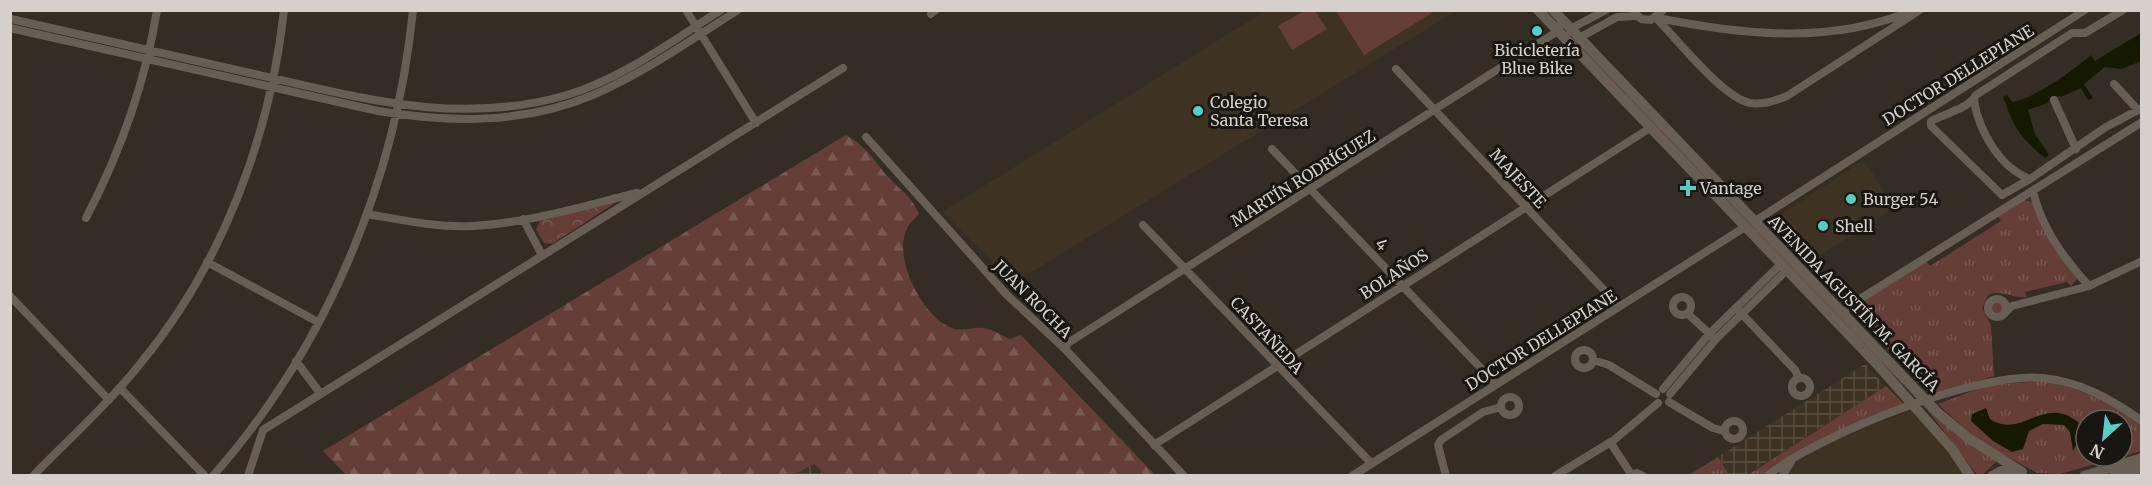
<svg xmlns="http://www.w3.org/2000/svg" width="2152" height="486" font-family="Merriweather,serif">
  <style>
    .built { fill: #3e3223 }
    .industrial { fill: url(#industrial-grid) }
    .grass { fill: url(#grass-tufts); fill-rule: evenodd }
    .forest { fill: url(#forest-firs) }
    .park { fill: url(#park-crowns) }
    .garden { fill: url(#garden-furrows) }
    .pitch { fill: #653e38 }
    .water { fill: #141900 }
    .lines { fill: none; stroke-linecap: round; stroke-linejoin: round }
    .minor { stroke: #675f54; stroke-width: 8 }
    .tertiary { stroke: #675f54; stroke-width: 10 }
    .secondary { stroke: #675f54; stroke-width: 10 }
    .poi-dot { fill: #55cec5; stroke: #191611; stroke-width: 2 }
    .labels { text-anchor: middle; stroke-width: 6; stroke-linejoin: round; paint-order: stroke }
    .poi-label { font-size: 16px; fill: #d5d1ca; stroke: #191611; text-anchor: start }
    .street-label { font-size: 16px; fill: #d5d1ca; stroke: #191611 }
  </style>
  <defs>
    <pattern id="industrial-grid" width="8" height="8" patternUnits="userSpaceOnUse" patternTransform="scale(1.5)"><rect width="8" height="8" fill="#3e3223"/><path d="M0 4h8M4 0v8" fill="none" stroke="#594f42"/></pattern>
    <pattern id="grass-tufts" width="24" height="20" patternUnits="userSpaceOnUse" patternTransform="scale(1.5)"><rect width="24" height="20" fill="#653e38"/><path d="M3 7l-1-3M5 7V3M7 7l1-3M15 17l-1-3M17 17v-4M19 17l1-3" fill="none" stroke="#7a5953"/></pattern>
    <pattern id="forest-firs" width="22" height="20" patternUnits="userSpaceOnUse" patternTransform="scale(1.5)"><rect width="22" height="20" fill="#653e38"/><path d="M5 1l3.5 6h-7zM16 11l3.5 6h-7z" fill="#7a5953"/></pattern>
    <pattern id="park-crowns" width="20" height="18" patternUnits="userSpaceOnUse" patternTransform="scale(1.5)"><rect width="20" height="18" fill="#653e38"/><path d="M2 6a3 3 0 1 1 6 0M12 15a3 3 0 1 1 6 0" fill="none" stroke="#7a5953"/></pattern>
    <pattern id="garden-furrows" width="10" height="10" patternUnits="userSpaceOnUse" patternTransform="scale(1.5)"><rect width="10" height="10" fill="#653e38"/><path d="M-1 1l2-2M0 10L10 0M9 11l2-2" fill="none" stroke="#7a5953"/></pattern>
  </defs>
  <rect width="100%" height="100%" fill="#342d23"/>
  <path class="built" d="M1265,11H1456L1014,283L942,212Z
    M1864,160L1895,208L1808,263L1769,222Z
    M1916,409L1966,476H1785L1797,461L1838,437Z"/>
  <path class="industrial" d="M1865,364L1886,386L1746,475H1729L1718,457Z
    M814,464L827,475L792,476Z"/>
  <path class="grass" d="M1573,35L1933,412L1997,461L1982,475H1977L1931,414L1572,39Z
    M2024,200L2032,202L2077,279L2071,286L2067,282L2025,292L2027,297C2013,299 2002,289 1988,295L1982,308L1991,325L1994,376L1942,392L1929,391L1858,318L1860,302L1926,261L1930,266L2001,221L1998,216Z
    M1990 308a7 7 0 1 1 14 0a7 7 0 1 1-14 0Z
    M2043,381C2081,388 2110,403 2141,424V451L2060,474L2037,473L1993,449L1966,430L1938,404L1988,385ZM2086,420H2122V456H2086Z
    M1886,386L1904,404L1829,435L1762,475L1746,476Z
    M1718,457L1729,475H1689Z"/>
  <path class="forest" d="M846,135C871,150 871,158 889,178C901,191 912,197 919,214C915,219 909,223 907,229C892,257 923,318 952,328C961,332 974,327 984,328C993,329 1002,336 1010,339L1021,335L1155,475L828,476L814,464L792,476H347L323,451Z"/>
  <path class="park" d="M615,203L552,244L544,243L536,229L540,221Z"/>
  <path class="garden" d="M1793,225L1807,246L1797,252L1779,233Z"/>
  <path class="pitch" d="M1304,11H1315L1327,29L1292,50L1278,26Z
    M1336,11H1435L1364,55Z"/>
  <path class="water" d="M2141,33V61L2122,69L2105,67L2084,84L2093,98L2088,100L2081,88L2063,96L2051,97L2048,103L2028,110L2035,134L2049,155L2045,158C2019,136 2015,129 2003,97L2007,95L2012,102C2036,98 2072,71 2091,55L2095,61Z
    M1986,408L1990,419C2023,440 2042,394 2078,422L2080,438L2073,451L2070,432L2064,425L2043,424L2029,431L2023,449L2012,452L1993,441L1971,421L1972,414Z"/>
  <g class="lines">
    <path class="minor" d="M686,10L756,123
      M1635,13L1641,19L1651,20L1663,10
      M931,14L936,10
      M1656,18C1677,39 1723,98 1750,103C1763,105 1775,101 1787,96L1920,10
      M1658,18C1743,35 1831,45 1914,10
      M11,19C91,37 170,55 250,73C358,97 457,127 567,95C623,78 672,41 721,10
      M10,28L378,111C450,123 524,124 593,95C644,73 691,40 738,10
      M1570,32V29L1606,10
      M1579,38L1617,17L1637,16
      M1396,69L1619,306
      M2114,84L2138,110
      M2054,100L2076,149
      M1974,101C1979,131 2000,168 2030,179L2106,127L2142,108
      M866,137L1006,294L1065,349L1184,476
      M1272,149L1496,384
      M2030,179L2002,195L1931,126V121C1944,114 1970,108 1976,95L2072,33H2085L2123,10
      M2033,191C2041,227 2064,259 2089,286
      M367,214C402,220 438,228 473,226C529,223 583,206 637,193
      M86,218C121,151 145,85 157,10
      M523,219L542,255
      M1755,221L2085,10
      M1143,225L1371,463
      M207,262L318,322
      M10,296L109,400
      M1673 306a9 9 0 1 1 18 0a9 9 0 1 1-18 0Z
      M1988 308a9 9 0 1 1 18 0a9 9 0 1 1-18 0Z
      M1740,312L1795,370L1799,378
      M1842,313L1860,299L2142,122
      M1688,314L1713,337
      M2004,314L2012,306L2089,286L2142,261
      M1065,349L1068,343L1558,31L1562,20
      M1575 359a9 9 0 1 1 18 0a9 9 0 1 1-18 0Z
      M1593,360L1609,365L1656,394
      M296,361L320,393
      M1792 387a9 9 0 1 1 18 0a9 9 0 1 1-18 0Z
      M120,388L205,476
      M1663,389L1709,334L1781,264
      M1670,394L1716,339L1787,270
      M1501 406a9 9 0 1 1 18 0a9 9 0 1 1-18 0Z
      M1669,402L1713,428L1724,431
      M1725 430a9 9 0 1 1 18 0a9 9 0 1 1-18 0Z
      M1610,442L1631,474
      M1154,445L1650,128
      M33,476C69,439 108,404 140,364C222,265 270,137 284,10
      M213,476C327,346 396,181 413,10
      M248,476L263,430L843,68
      M1352,476L1745,227
      M1446,476L1438,445L1441,440L1483,412L1501,407
      M1555,476L1614,440L1658,403
      M1630,476L1637,473L1643,476
      M1767,476C1818,435 1978,371 2043,378C2081,382 2111,399 2142,421
      M1782,476L1791,462"/>
    <path class="tertiary" d="M2084,476L2142,458
      M2114,476L2142,468"/>
    <path class="secondary" d="M1538,10L1875,362L1952,449L1970,476
      M1553,10L1936,411L1967,437L2022,472
      M1992,476L2001,471H2017"/>
  </g>
  <g class="poi-dot">
    <circle cx="1537" cy="31" r="6"/>
    <circle cx="1198" cy="111" r="6"/>
    <path d="M1685 179h6v6h6v6h-6v6h-6v-6h-6v-6h6z"/>
    <circle cx="1851" cy="199" r="6"/>
    <circle cx="1823" cy="226" r="6"/>
  </g>
  <g class="labels">
    <g class="poi-label">
      <text x="1537" y="56" text-anchor="middle">Bicicletería<tspan x="1537" dy="18">Blue Bike</tspan></text>
      <text x="1210" y="108">Colegio<tspan x="1210" dy="18">Santa Teresa</tspan></text>
      <text x="1700" y="194">Vantage</text>
      <text x="1863" y="205">Burger 54</text>
      <text x="1835" y="232">Shell</text>
    </g>
    <g class="street-label">
      <text transform="translate(1958 75) rotate(-32)" y="6">DOCTOR DELLEPIANE</text>
      <text transform="translate(1303 178) rotate(-32)" y="6">MARTÍN RODRÍGUEZ</text>
      <text transform="translate(1518 178) rotate(47)" y="6">MAJESTE</text>
      <text transform="translate(1382 244) rotate(46)" y="6">4</text>
      <text transform="translate(1394 274) rotate(-33)" y="6">BOLAÑOS</text>
      <text transform="translate(1033 299) rotate(45)" y="6">JUAN ROCHA</text>
      <text transform="translate(1854 303) rotate(46)" y="6">AVENIDA AGUSTÍN M. GARCÍA</text>
      <text transform="translate(1267 335) rotate(47)" y="6">CASTAÑEDA</text>
      <text transform="translate(1541 340) rotate(-32)" y="6">DOCTOR DELLEPIANE</text>
    </g>
  </g>
  <rect width="2152" height="486" fill="none" stroke="#d5d1ca" stroke-width="24"/>
  <g transform="translate(2104 438) rotate(207)"><circle r="28" fill="#191611" stroke="#64615b" stroke-width="1.5"/>
  <path d="M0-4.5L10 22L0 15L-10 22Z" fill="#55cec5"/>
  <text y="-9" font-size="16" font-weight="bold" text-anchor="middle" fill="#d5d1ca">N</text>
  </g>
</svg>
